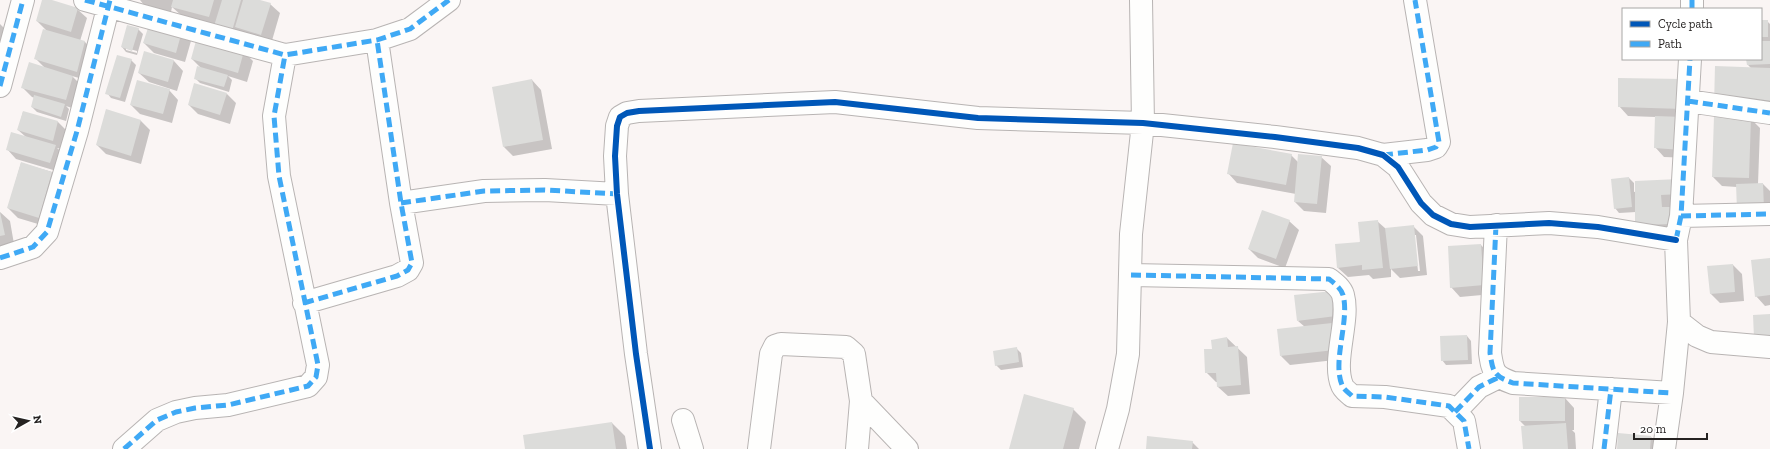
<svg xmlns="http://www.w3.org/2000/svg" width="1770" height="449" font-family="'Zilla Slab',serif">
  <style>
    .shadow { fill: #0003; fill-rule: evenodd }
    .building { fill: #dcdcda }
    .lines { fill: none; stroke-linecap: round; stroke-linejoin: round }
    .street-casing { stroke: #b8b4b3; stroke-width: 24 }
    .street { stroke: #fefefd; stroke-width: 22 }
    .quiet { stroke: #3fa9f5; stroke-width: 5; stroke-dasharray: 10 5; stroke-linecap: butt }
    .cycleway-casing { stroke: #fff; stroke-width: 8 }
    .cycleway { stroke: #0057b8; stroke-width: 6 }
  </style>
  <rect width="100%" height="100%" fill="#faf5f4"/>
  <path class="shadow" d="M43,0H48L77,9L87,18L80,41L85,42L94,52L86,80L72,76L82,86L75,109L66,106L69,109L66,121L37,112L32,107L35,98L32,97L22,87L45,68L35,58L47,31L37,21Z
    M140,0H256L270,4L280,13L271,44L182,16L172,7L171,12L144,5Z
    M1761,21H1767L1770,24V119L1750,118L1760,128L1758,184H1763L1770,191V218L1737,187L1722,186L1713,177L1751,68L1748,65L1747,59H1761Z
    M0,24L7,31L0,56Z
    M138,29L143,34L137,55L126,52L122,47ZM126,48L137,51V53L126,50Z
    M182,32L191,41L185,62L154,53L144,43Z
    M244,52L253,61L247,82L228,76L232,80L229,92L200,83L195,78L201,68L192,59Z
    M145,53L174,61L183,71L177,91L149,82L139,73Z
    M131,60L136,65L125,102L111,98L107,93Z
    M532,80L541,90L552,149L513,156L504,147Z
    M1683,80L1691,158L1664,157L1655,147L1656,117L1628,116L1619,106Z
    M169,90L178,100L172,123L140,114L131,105Z
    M227,94L236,103L230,124L198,114L189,105Z
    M106,111L141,121L150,130L141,164L106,154L97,145Z
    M23,112L58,122L67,131L62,149L57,148L65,155L60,172L16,159L7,149L26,137L18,130Z
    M1291,155L1298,162L1321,157L1331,166L1326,213L1304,211L1295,202L1296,194L1237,183L1228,173Z
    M21,163L52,172L61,182L48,227L18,218L8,208Z
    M1629,178L1634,183V192L1679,180L1689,203L1670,204L1671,208L1682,233L1646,234L1636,212L1619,213L1615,208Z
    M0,212L10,221L14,244L0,247Z
    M1289,221L1299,230L1285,268L1258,258L1249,249Z
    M1377,221L1386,229L1413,226L1423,236L1427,275L1400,278L1391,269V277L1373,279L1369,275L1348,277L1338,268ZM1414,235H1416L1420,271H1418Z
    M1481,245L1490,255L1493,294L1460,297L1451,287Z
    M1770,259V305L1765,306L1756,296Z
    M1733,265L1742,274L1744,301L1720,303L1710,293Z
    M1333,292L1344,359L1290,365L1281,356L1305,327L1298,321Z
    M1467,336L1471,341L1472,364L1446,365L1442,360Z
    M1227,338L1247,357L1250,394L1228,396L1218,387V382H1216L1206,372L1213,350Z
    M1016,348L1021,353L1023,367L1001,370L996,365Z
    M1565,398L1574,408V430H1572L1575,433L1576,449H1524L1526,427L1520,421Z
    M1073,409L1086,422L1079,449H1010Z
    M612,423L625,436L627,449H526Z
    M1651,437L1663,449H1618Z
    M1192,442L1199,449H1147Z"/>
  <path class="building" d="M42,0H52L78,8L71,32L36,21Z
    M173,0H214L209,17L171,7Z
    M222,0H241L232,31L214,26Z
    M243,0H260L271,3L261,35L235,27Z
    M1761,20H1768V37H1761Z
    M150,22L182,31L176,53L143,43Z
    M127,25L139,28L132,51L121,47Z
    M43,29L85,41L77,72L34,59Z
    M197,37L244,51L238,73L191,59Z
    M1761,41H1770V64L1747,65L1746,59H1761Z
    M144,51L174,60L168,82L138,73Z
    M117,55L132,59L120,98L105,94Z
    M29,62L73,76L66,100L21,88Z
    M197,66L228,75L224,87L194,79Z
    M1715,66L1770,68V106L1714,105Z
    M1618,78L1683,79V109L1618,107Z
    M532,79L543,140L503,147L492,87Z
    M137,80L170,89L163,114L130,105Z
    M194,83L227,93L220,115L188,105Z
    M34,95L65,104L61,117L31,107Z
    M106,109L141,120L131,156L96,145Z
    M23,111L58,121L53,141L17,130Z
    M1655,116L1684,117L1682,150L1654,148Z
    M1714,116L1751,118L1749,178L1712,177Z
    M11,132L56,145L50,163L6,150Z
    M1233,143L1292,154L1286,185L1227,174Z
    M1298,154L1322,156L1317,204L1294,202Z
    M21,162L52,172L39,218L7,208Z
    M1629,177L1632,207L1614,209L1611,179Z
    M1679,179L1680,194L1661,195L1662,207H1672L1673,224L1635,225V181Z
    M1763,183L1764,209L1737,210L1736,184Z
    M1262,210L1290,220L1276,259L1248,249Z
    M0,212L5,235L0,236Z
    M1378,220L1383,268L1362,270V265L1337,268L1335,244L1360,242L1358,222Z
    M1414,225L1418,266L1390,269L1385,228Z
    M1481,244L1484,285L1450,288L1448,246Z
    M1770,258V295L1755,297L1751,260Z
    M1733,264L1735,292L1710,294L1707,266Z
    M1333,291L1336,316L1297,321L1294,295Z
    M1770,314V337L1754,338L1753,315Z
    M1332,323L1335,350L1280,356L1277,329Z
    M1467,335L1468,360L1441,361L1440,336Z
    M1227,337L1228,347L1238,346L1241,385L1217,387L1216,373H1205L1204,349H1212L1211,340Z
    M1017,347L1019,362L995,366L993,351Z
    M1024,394L1074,408L1063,449H1009Z
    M1519,397H1565V421H1519Z
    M612,422L616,449H525L523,435Z
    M1566,423L1568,449H1523L1521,426Z
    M1618,433L1651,436L1650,449H1617Z
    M1147,436L1193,441L1192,449H1146Z"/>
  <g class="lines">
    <g class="street-casing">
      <path id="street" d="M85,0L285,55L377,40L410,29L449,0
        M1692,0V9
        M1690,59L1681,216L1676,240L1679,322L1697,336L1711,342L1770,347
        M0,86L23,0
        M1688,101L1770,113
        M1383,155L1427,150L1436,147L1439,142L1415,0
        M401,203L484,191L545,190L617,194
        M1681,216L1770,214
        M1496,225L1490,353C1493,373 1494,376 1513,383L1672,393
        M0,258L33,247L47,232L77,131L110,0
        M1131,275L1329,279C1334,283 1341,288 1343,295C1350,320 1332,361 1342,385C1343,389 1349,393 1352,396L1385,397L1449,406L1464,421L1469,449
        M304,303L397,276L408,270L412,263L401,203L377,40
        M861,401L907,449
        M1455,412L1479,387L1499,377
        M683,420L692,449
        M124,449L157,420L176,412L195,408L228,405L308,386L316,377L318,365L279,176L274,116L285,55
        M650,449L636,354L617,194L615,156L617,126L620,117L627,113L639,111L835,102L978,118L1143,123L1275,137L1358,148L1383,155L1398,167L1421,203L1433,215L1451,224L1470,227L1549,223L1598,227L1676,240
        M759,449L771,354L775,346L781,344L846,347L854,354L861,401L857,449
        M1107,449L1118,409L1128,354L1131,234L1143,123L1141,0
        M1604,449L1611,389
        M1664,449L1672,393L1679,322"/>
    </g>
    <use href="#street" class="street"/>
    <path class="quiet" d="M85,0L285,55L377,40L410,29L449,0
      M1692,0V9
      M0,86L23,0
      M1688,101L1770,113
      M1383,155L1427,150L1436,147L1439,142L1415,0
      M401,203L484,191L545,190L617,194
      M1681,216L1770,214
      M1496,225L1490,353C1493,373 1494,376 1513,383L1672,393
      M1676,240L1681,216L1690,59
      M0,258L33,247L47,232L77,131L110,0
      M1131,275L1329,279C1334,283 1341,288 1343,295C1350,320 1332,361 1342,385C1343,389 1349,393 1352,396L1385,397L1449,406L1464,421L1469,449
      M304,303L397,276L408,270L412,263L401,203L377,40
      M1455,412L1479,387L1499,377
      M124,449L157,420L176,412L195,408L228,405L308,386L316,377L318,365L279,176L274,116L285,55
      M1604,449L1611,389"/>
    <g class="cycleway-casing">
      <path id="cycleway" d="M650,449L636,354L617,194L615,156L617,126L620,117L627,113L639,111L835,102L978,118L1143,123L1275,137L1358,148L1383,155L1398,167L1421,203L1433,215L1451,224L1470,227L1549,223L1598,227L1676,240"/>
    </g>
    <use href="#cycleway" class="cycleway"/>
  </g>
  <rect x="1622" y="8" width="140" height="52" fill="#ffffff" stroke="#a8a7a6"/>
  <rect x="1630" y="21" width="20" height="6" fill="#0057b8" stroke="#a8a7a6"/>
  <text x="1658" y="28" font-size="12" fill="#252221">Cycle path</text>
  <rect x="1630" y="41" width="20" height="6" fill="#3fa9f5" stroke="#a8a7a6"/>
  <text x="1658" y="48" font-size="12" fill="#252221">Path</text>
  <g transform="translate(28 421) rotate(82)" stroke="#ffffff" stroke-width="3" paint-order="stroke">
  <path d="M0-3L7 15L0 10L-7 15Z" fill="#252221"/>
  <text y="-6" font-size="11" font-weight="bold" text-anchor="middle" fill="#252221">N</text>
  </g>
  <path d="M1634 433v6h73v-6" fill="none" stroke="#252221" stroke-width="2"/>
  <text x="1640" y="433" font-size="12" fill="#252221" stroke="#ffffff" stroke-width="3" paint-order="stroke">20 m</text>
</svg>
